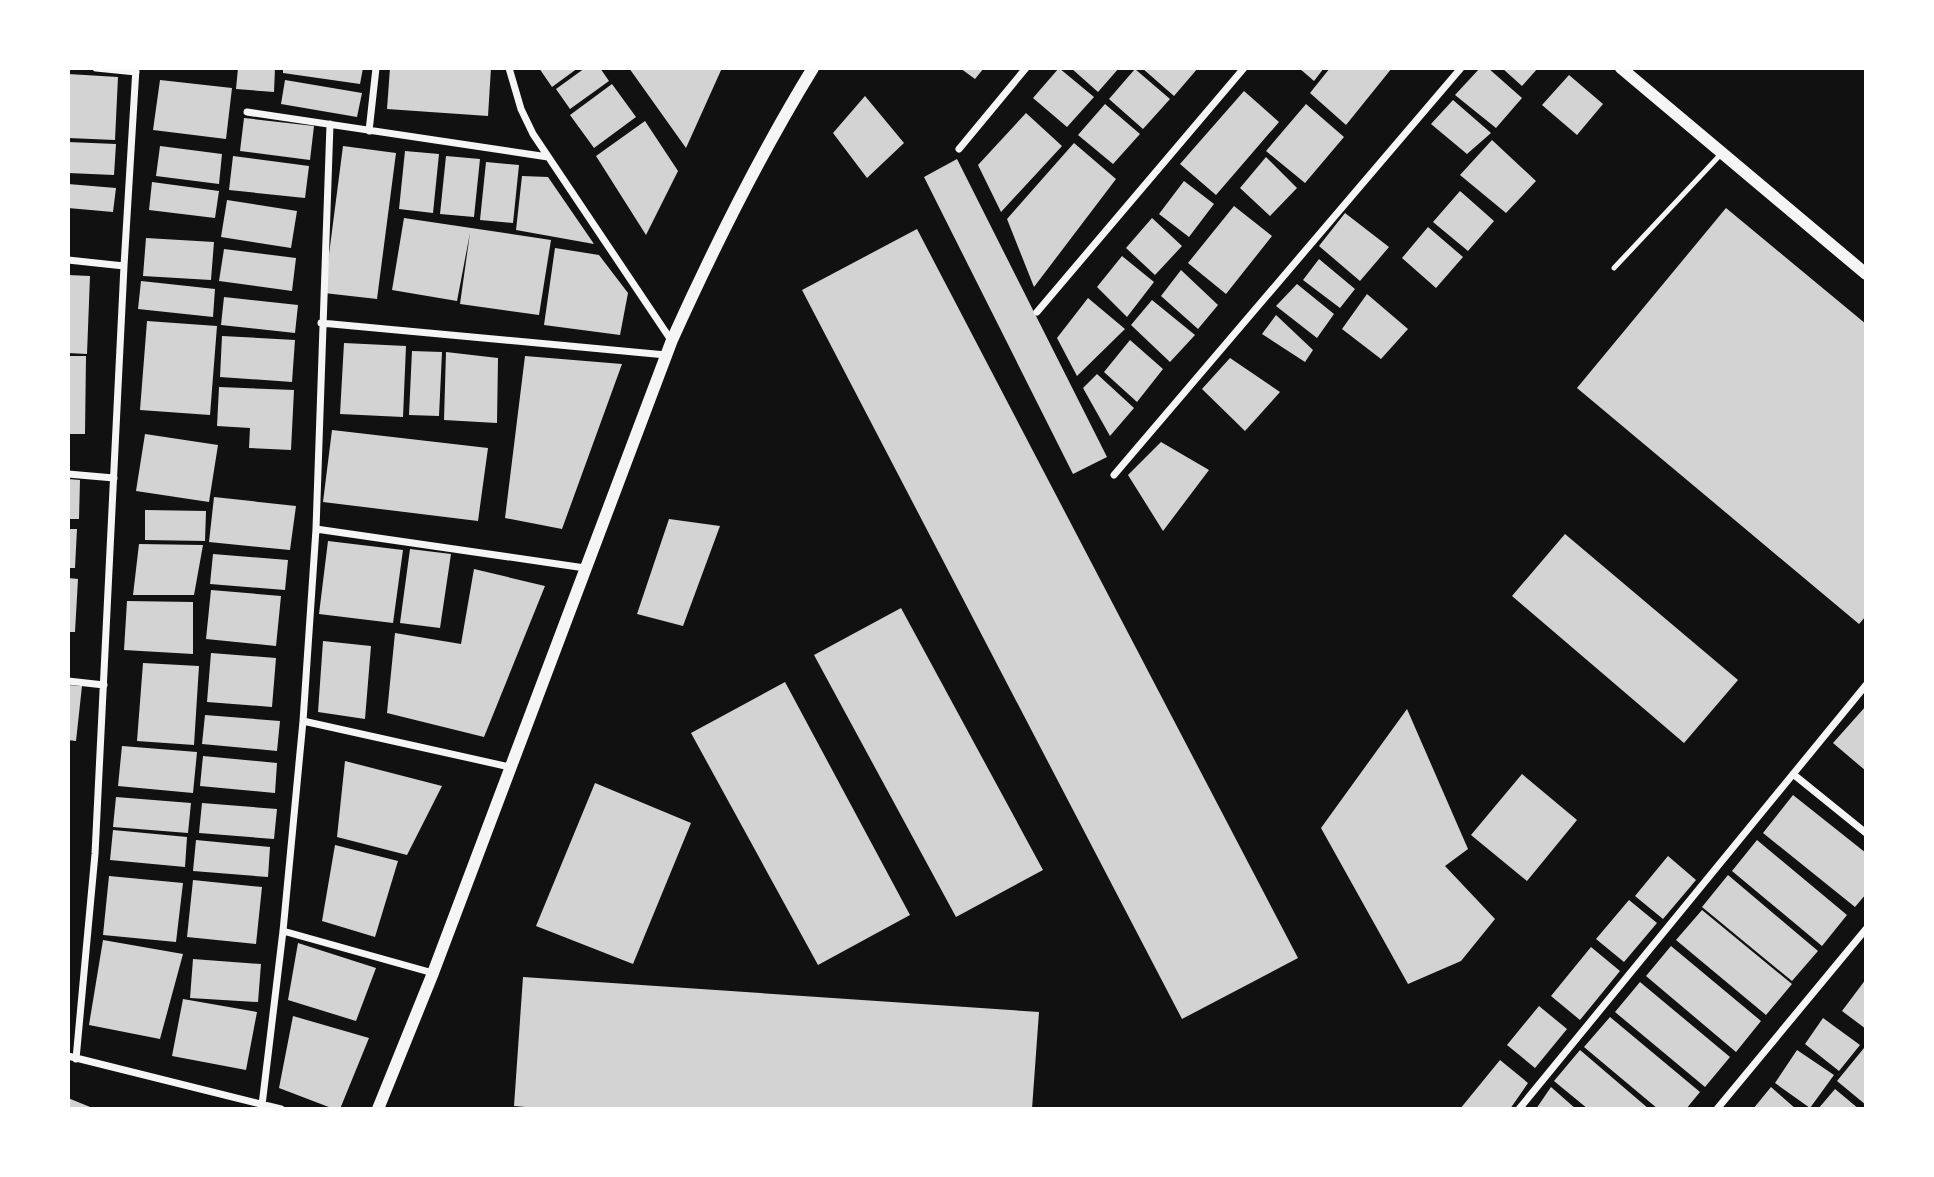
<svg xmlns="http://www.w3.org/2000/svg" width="1934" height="1177" font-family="'Varela Round',sans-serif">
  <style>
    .building { fill: #d3d3d3 }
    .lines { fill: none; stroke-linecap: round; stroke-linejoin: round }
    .service { stroke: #f5f5f5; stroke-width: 5 }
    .minor { stroke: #f5f5f5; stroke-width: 7 }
    .tertiary { stroke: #f5f5f5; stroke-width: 12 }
  </style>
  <rect width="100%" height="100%" fill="#111"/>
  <path class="building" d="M238,68H275L274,92L236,89Z
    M283,68H363L360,84L283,73Z
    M390,68H491L488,116L387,109Z
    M539,68H578L552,87Z
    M585,68H600L609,81L570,109L556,89Z
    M629,68H722L686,148Z
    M960,68H984L975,79Z
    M1059,68L1094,97L1067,127L1033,98Z
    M1071,68H1119L1098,92Z
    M1142,68H1198L1174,96Z
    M1299,68H1324L1314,81Z
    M1330,68H1392L1346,125L1310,93Z
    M1480,68H1488L1522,98L1496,128L1455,95Z
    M1502,68H1538L1522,86Z
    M1135,69L1170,99L1143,129L1109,99Z
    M68,74L118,77L115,140L68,138Z
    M1569,75L1603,104L1577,135L1542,105Z
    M160,80L232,88L226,139L153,130Z
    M285,80L362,93L357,117L281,104Z
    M612,84L636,117L594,148L570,115Z
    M1244,91L1279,122L1216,195L1180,164Z
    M865,96L904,143L867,178L833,133Z
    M1453,100L1491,133L1467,154L1431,124Z
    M1105,104L1140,134L1113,164L1078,135Z
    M1306,104L1344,137L1305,183L1266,151Z
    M1026,113L1062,146L1001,212L978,165Z
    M244,118L314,126L310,160L240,151Z
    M645,121L678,171L646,235L596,156Z
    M1492,140L1536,181L1506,213L1460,175Z
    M68,142L116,144L114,175L68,173Z
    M1074,143L1116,179L1034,287L1007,219Z
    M160,146L222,154L219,184L156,176Z
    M343,146L396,153L377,299L324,293Z
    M405,151L439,154L433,213L399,209Z
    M233,156L309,166L305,198L229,190Z
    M446,156L480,159L474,217L440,214Z
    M1266,157L1297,188L1270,216L1240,188Z
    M957,159L1107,457L1073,474L924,177Z
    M486,162L519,165L513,223L480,220Z
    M522,176L548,177L594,244L516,230Z
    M1184,181L1214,204L1189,237L1159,214Z
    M152,182L219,191L215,218L149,210Z
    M68,184L116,188L113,212L68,208Z
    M1460,191L1494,221L1468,251L1433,222Z
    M227,200L297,211L291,248L221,237Z
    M1234,206L1272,236L1226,294L1188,263Z
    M1726,208L1866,324V616L1859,624L1577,388Z
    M1345,213L1389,247L1360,281L1319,246Z
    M404,218L551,240L539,315L460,304L470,233L457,301L392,290Z
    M1152,218L1182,246L1155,275L1126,248Z
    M1428,227L1463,257L1436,288L1402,258Z
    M917,229L1298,958L1182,1019L802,290Z
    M146,238L214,242L211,280L143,276Z
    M555,248L599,255L628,293L620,335L544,325Z
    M224,249L296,258L292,291L219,281Z
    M1122,256L1154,282L1127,317L1097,287Z
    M1319,259L1355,289L1340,308L1303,280Z
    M1181,270L1218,305L1198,329L1161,296Z
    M68,275L90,276L87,354L68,353Z
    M141,281L215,289L213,317L138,309Z
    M1297,284L1334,314L1317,338L1276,306Z
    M1367,294L1408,329L1381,359L1342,329Z
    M224,297L298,305L295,333L221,325Z
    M1088,298L1125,329L1077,376L1057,338Z
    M1152,300L1195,335L1170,362L1131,325Z
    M1276,315L1313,350L1305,362L1262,334Z
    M147,321L217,326L210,415L140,410Z
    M222,336L295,340L292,382L220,377Z
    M1130,340L1163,369L1137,402L1104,372Z
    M344,343L406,346L403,417L340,414Z
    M412,351L442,352L439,416L409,415Z
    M446,352L498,358L497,423L444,420Z
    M68,356H86L85,434H68Z
    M525,356L622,364L562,529L505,518Z
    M1230,358L1280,392L1245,431L1202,389Z
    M1097,374L1134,408L1110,436L1083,388Z
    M219,387L294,390L291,450L249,448L250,428L217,426Z
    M332,430L488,448L478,521L323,502Z
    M145,434L218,445L209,502L136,491Z
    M1161,442L1209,470L1163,531L1128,475Z
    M68,479L80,480L79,519H68Z
    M214,497L296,506L290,550L209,542Z
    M145,510L206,511L205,541L145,540Z
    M669,519L720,526L683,626L637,614Z
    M68,529H77L75,568H68Z
    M1565,534L1738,680L1684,743L1512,596Z
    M328,541L403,550L393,623L319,614Z
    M139,544L203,545L194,595H133Z
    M410,549L451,554L440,628L400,623Z
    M213,554L288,560L285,590L210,584Z
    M474,569L545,586L484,737L387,713L395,633L461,644Z
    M68,578L78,579L75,632H68Z
    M211,590L281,596L276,646L206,639Z
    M127,601L193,602V654L124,650Z
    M901,608L1043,870L956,917L814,655Z
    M323,641L371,646L365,719L318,712Z
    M211,653L276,658L272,707L207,702Z
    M143,663L199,666L194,745L137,741Z
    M785,682L910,915L818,965L691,733Z
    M68,685L82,686L76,741L68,740Z
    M1866,706V771L1833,743Z
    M1407,709L1468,849L1445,866L1495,919L1461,961L1408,984L1321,828Z
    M205,715L280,721L277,751L202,744Z
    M122,746L197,752L193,793L118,786Z
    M203,756L277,763L275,793L200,786Z
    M345,761L442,786L407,855L337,837Z
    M1522,774L1577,820L1527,881L1471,835Z
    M595,783L691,823L633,964L536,926Z
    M1793,795L1866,853V894L1855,907L1763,833Z
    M116,797L191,803L188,833L113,827Z
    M202,803L277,809L274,839L199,833Z
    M113,830L187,837L185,867L110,860Z
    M196,840L270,847L268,877L193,871Z
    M1757,840L1847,915L1822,946L1732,871Z
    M335,845L398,861L375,937L322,921Z
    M1668,856L1696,880L1663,919L1635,896Z
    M1728,875L1818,951L1792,981L1702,907Z
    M109,876L183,883L176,942L103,935Z
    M193,880L262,887L256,944L187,937Z
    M1629,900L1657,923L1624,962L1596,939Z
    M1702,910L1792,984L1766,1015L1676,940Z
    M103,940L183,954L160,1039L89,1025Z
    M298,943L376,968L356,1021L288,1000Z
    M1671,946L1761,1021L1736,1052L1646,976Z
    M1591,947L1620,971L1580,1020L1551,996Z
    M193,959L261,964L258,1002L190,998Z
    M523,977L1039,1012L1032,1109H549L514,1106Z
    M1866,979V1029L1842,1011Z
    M1640,982L1730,1057L1705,1087L1615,1012Z
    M183,999L257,1012L246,1070L172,1056Z
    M1539,1006L1567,1029L1535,1068L1507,1045Z
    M293,1016L369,1038L340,1109H334L279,1088Z
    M1610,1017L1700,1092L1686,1109H1658L1584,1047Z
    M1823,1018L1860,1045L1839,1071L1805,1044Z
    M1864,1048L1866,1049V1105L1837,1081Z
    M1580,1050L1649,1109H1588L1554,1081Z
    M1797,1050L1834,1075L1810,1108L1775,1083Z
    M1500,1060L1528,1083L1510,1109H1460Z
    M1551,1087L1576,1109H1536Z
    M1771,1087L1796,1109H1753Z
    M1835,1089L1859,1109H1818Z
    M68,1098L95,1109H68Z"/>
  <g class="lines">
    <path class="service" d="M1614,268L1722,153"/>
    <path class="minor" d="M96,68L136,72
      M509,68L521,109L533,134L671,340
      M247,112L548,157
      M369,131L376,68
      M959,149L1026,68
      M68,260L124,266
      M1037,312L1244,68
      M321,323L666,355
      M68,474L114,478
      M1114,475L1461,68
      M316,529L585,568
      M68,681L104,685
      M303,721L510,767
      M1793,774L1866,833
      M283,931L433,973
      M68,1056L281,1109
      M76,1059L95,854L124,266L136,68
      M262,1105L283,931L303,721L316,529L330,124
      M1519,1109L1866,685
      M1717,1109L1866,929"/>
    <path class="tertiary" d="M1621,68L1866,274
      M378,1109L433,973L672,340C714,247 759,156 813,68"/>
  </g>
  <rect width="1934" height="1177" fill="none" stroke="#ffffff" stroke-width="140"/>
</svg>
